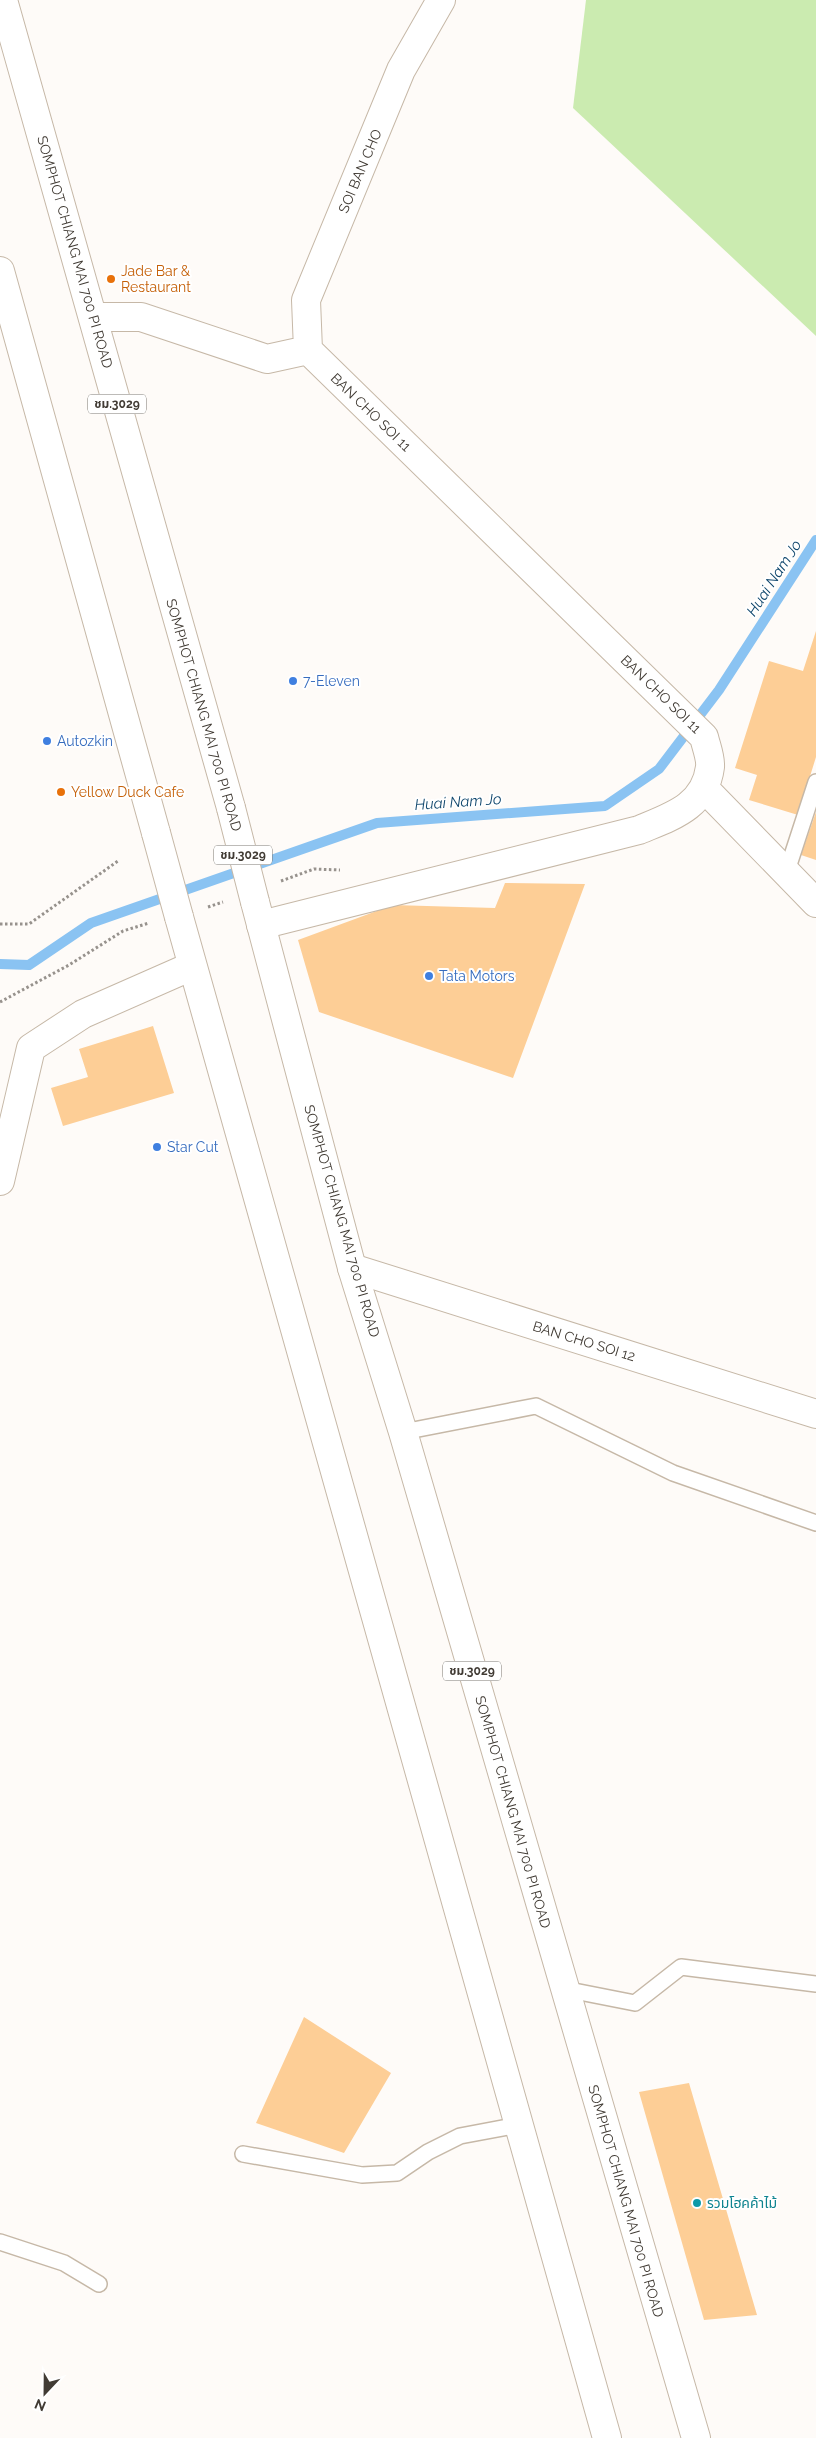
<svg xmlns="http://www.w3.org/2000/svg" width="816" height="2438" font-family="Raleway,'Noto Sans Thai',sans-serif">
  <style>
    .green { fill: #cbebb0 }
    .lines { fill: none; stroke-linecap: round; stroke-linejoin: round }
    .stream { stroke: #8ac3f2; stroke-width: 10 }
    .building { fill: #fdce96 }
    .lane-casing { stroke: #c6b8a7; stroke-width: 18 }
    .street-casing { stroke: #c6b8a7; stroke-width: 30 }
    .primary-casing { stroke: #c6b8a7; stroke-width: 30 }
    .path { stroke: #97928d; stroke-width: 3; stroke-dasharray: 2.5 2.5; stroke-linecap: butt }
    .lane { stroke: #fff; stroke-width: 15 }
    .street { stroke: #fff; stroke-width: 28 }
    .primary { stroke: #fff; stroke-width: 28 }
    .primary-bridge-casing { stroke: #c6b8a7; stroke-width: 30; stroke-linecap: butt }
    .primary-bridge { stroke: #fff; stroke-width: 28 }
    .food-dot { fill: #e8710a; stroke: #fff; stroke-width: 2 }
    .shop-dot { fill: #3f7fe0; stroke: #fff; stroke-width: 2 }
    .culture-dot { fill: #0f9aa8; stroke: #fff; stroke-width: 2 }
    .labels { text-anchor: middle; stroke-width: 4; stroke-linejoin: round; paint-order: stroke }
    .shield { fill: #fff; stroke: #7a7671; stroke-width: 1 }
    .shield-label { font-size: 12px; font-weight: bold; fill: #413b34 }
    .street-label { font-size: 14px; fill: #413b34; stroke: #fff }
    .food-label { font-size: 14px; fill: #c56008; stroke: #fff; text-anchor: start }
    .shop-label { font-size: 14px; fill: #366cbe; stroke: #fff; text-anchor: start }
    .culture-label { font-size: 14px; fill: #0d838f; stroke: #fff; text-anchor: start }
    .water-label { font-size: 15px; font-style: italic; fill: #10476d; stroke: #fff }
  </style>
  <rect width="100%" height="100%" fill="#fefbf8"/>
  <path class="green" d="M586,0H816V336L573,108Z"/>
  <g class="lines">
    <path class="stream" d="M0,964L29,965L91,923L377,823L605,806L659,769L719,690L816,540"/>
  </g>
  <path class="building" d="M816,631V757L798,815L749,800L757,775L735,768L769,661L803,671Z
    M816,812V860L801,855Z
    M505,883L585,884L513,1078L319,1012L298,940L393,905L495,908Z
    M153,1026L174,1093L63,1126L51,1088L88,1077L79,1049Z
    M304,2017L391,2073L344,2153L256,2123Z
    M689,2083L757,2315L704,2320L639,2092Z"/>
  <g class="lines">
    <g class="lane-casing">
      <path id="lane" d="M786,874L816,782
        M403,1432L536,1406L673,1473L816,1523
        M564,1989L635,2003L681,1967L816,1984
        M243,2154L362,2175L397,2173L428,2152L460,2136L519,2125
        M0,2242L64,2263L99,2284"/>
    </g>
    <g class="street-casing">
      <path id="street" d="M93,317H141L267,359L308,350
        M308,350L306,300L401,70L441,0
        M704,788L816,903
        M261,925L639,830C670,817 705,807 710,767C711,758 706,746 704,737L308,350
        M0,1181L31,1048L83,1014L192,966
        M352,1268L816,1414"/>
    </g>
    <g class="primary-casing">
      <path id="primary" d="M3,0L231,808
        M0,271L156,833
        M255,902L352,1268L403,1432L696,2438
        M179,917L607,2438"/>
    </g>
    <path class="path" d="M281,881L314,869L340,870
      M208,907L223,902
      M0,924H29L118,861
      M0,1002L69,965L123,931L149,923"/>
    <use href="#lane" class="lane"/>
    <use href="#street" class="street"/>
    <use href="#primary" class="primary"/>
    <g class="primary-bridge-casing">
      <path id="primary-bridge" d="M231,808L255,902
        M156,833L179,917"/>
    </g>
    <use href="#primary-bridge" class="primary-bridge"/>
  </g>
  <g class="food-dot">
    <circle cx="111" cy="279" r="5"/>
    <circle cx="61" cy="792" r="5"/>
  </g>
  <g class="shop-dot">
    <circle cx="293" cy="681" r="5"/>
    <circle cx="47" cy="741" r="5"/>
    <circle cx="429" cy="976" r="5"/>
    <circle cx="157" cy="1147" r="5"/>
  </g>
  <circle class="culture-dot" cx="697" cy="2203" r="5"/>
  <g class="labels">
    <g class="shield">
      <rect x="88" y="394.5" width="58" height="19" rx="4"/>
      <rect x="214" y="845.5" width="58" height="19" rx="4"/>
      <rect x="443" y="1661.5" width="58" height="19" rx="4"/>
    </g>
    <g class="shield-label">
      <text x="117" y="408">ชม.3029</text>
      <text x="243" y="859">ชม.3029</text>
      <text x="472" y="1675">ชม.3029</text>
    </g>
    <g class="street-label">
      <text transform="translate(360 171) rotate(-67)" y="5">SOI BAN CHO</text>
      <text transform="translate(75 252) rotate(74)" y="5">SOMPHOT CHIANG MAI 700 PI ROAD</text>
      <text transform="translate(371 412) rotate(44)" y="5">BAN CHO SOI 11</text>
      <text transform="translate(661 694) rotate(44)" y="5">BAN CHO SOI 11</text>
      <text transform="translate(204 715) rotate(74)" y="5">SOMPHOT CHIANG MAI 700 PI ROAD</text>
      <text transform="translate(342 1221) rotate(74)" y="5">SOMPHOT CHIANG MAI 700 PI ROAD</text>
      <text transform="translate(584 1341) rotate(17)" y="5">BAN CHO SOI 12</text>
      <text transform="translate(513 1812) rotate(74)" y="5">SOMPHOT CHIANG MAI 700 PI ROAD</text>
      <text transform="translate(626 2201) rotate(74)" y="5">SOMPHOT CHIANG MAI 700 PI ROAD</text>
    </g>
    <g class="food-label">
      <text x="121" y="276">Jade Bar &amp;<tspan x="121" dy="16">Restaurant</tspan></text>
      <text x="71" y="797">Yellow Duck Cafe</text>
    </g>
    <g class="shop-label">
      <text x="303" y="686">7-Eleven</text>
      <text x="57" y="746">Autozkin</text>
      <text x="439" y="981">Tata Motors</text>
      <text x="167" y="1152">Star Cut</text>
    </g>
    <g class="culture-label">
      <text x="707" y="2208">รวมโฮคค้าไม้</text>
    </g>
    <g class="water-label">
      <text transform="translate(774 578) rotate(-57)" y="5">Huai Nam Jo</text>
      <text transform="translate(458 802) rotate(-4)" y="5">Huai Nam Jo</text>
    </g>
  </g>
  <g transform="translate(45 2393) rotate(202)" stroke="#ffffff" stroke-width="4" paint-order="stroke">
  <path d="M0-4L9 19L0 12L-9 19Z" fill="#413b34"/>
  <text y="-8" font-size="14" font-weight="bold" text-anchor="middle" fill="#413b34">N</text>
  </g>
</svg>
